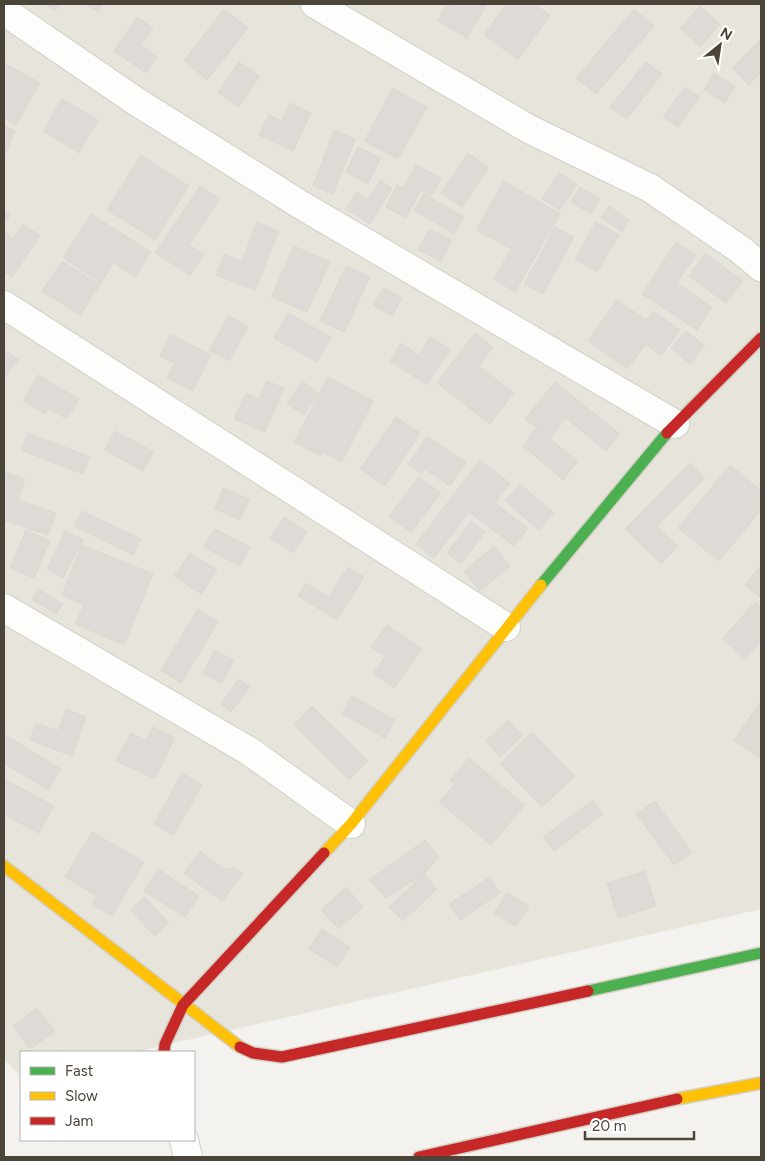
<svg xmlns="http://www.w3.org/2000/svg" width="765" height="1161" font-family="Figtree,sans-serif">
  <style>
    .residential { fill: #e7e4dc }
    .building { fill: #dedbd6; stroke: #dcd9d4 }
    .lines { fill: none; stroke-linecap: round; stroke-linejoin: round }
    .street-casing { stroke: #d2d0cb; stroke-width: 30 }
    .fast-casing { stroke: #d3cfc5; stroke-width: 14 }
    .slow-casing { stroke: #d3cfc5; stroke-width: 14 }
    .jam-casing { stroke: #d3cfc5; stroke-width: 14 }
    .street { stroke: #fdfdfc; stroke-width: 28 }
    .fast { stroke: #4caf50; stroke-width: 11 }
    .slow { stroke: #ffc107; stroke-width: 11 }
    .jam { stroke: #c62828; stroke-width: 11 }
  </style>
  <rect width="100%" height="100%" fill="#f4f2ee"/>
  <path class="residential" d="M4,4H761V909L135,1052H21V1076L4,1060Z"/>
  <path class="building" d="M45,4H60L55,11Z
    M85,4H103L98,12Z
    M451,4H487L467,38L438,21L445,6L448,8Z
    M506,4H534L550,15L518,60L484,35Z
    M700,6L720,24L700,47L680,29Z
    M224,9L248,28L207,80L184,61Z
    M634,9L654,26L596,94L576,78Z
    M137,17L153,28L141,45L157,57L146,73L114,51Z
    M761,39V72L749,85L732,68Z
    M239,62L260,76L239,107L218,93Z
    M646,62L662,74L627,119L610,107Z
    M4,63L40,83L16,125L4,118Z
    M714,73L735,86L725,103L704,90Z
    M685,87L700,97L678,127L663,117Z
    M393,88L427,107L398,159L364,141Z
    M62,99L98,120L79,153L43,131Z
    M290,103L311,113L293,151L259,135L269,115L282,121Z
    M4,126L15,131L6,152L4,151Z
    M334,130L355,139L333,194L313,186Z
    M358,147L381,158L368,184L346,172Z
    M468,153L489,168L462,207L441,193Z
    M141,155L189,186L155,240L107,210Z
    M416,165L441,178L432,196L421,190L406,218L386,207L397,185L404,188Z
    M559,173L577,184L560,210L542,199Z
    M380,180L392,188L370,224L346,209L357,192L368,200Z
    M504,181L560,214L515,292L494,279L511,249L476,230Z
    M200,186L220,199L189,245L204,254L190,275L155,253Z
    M580,187L600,199L591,214L571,202Z
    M424,194L464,217L454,234L414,210Z
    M609,206L629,220L622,232L601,218Z
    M4,211L10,215L4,225Z
    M91,214L151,252L135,277L114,263L101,283L63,258Z
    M257,222L279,231L255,290L216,275L224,254L242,261Z
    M596,222L619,235L597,272L575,259Z
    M23,224L40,236L12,277L4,271V232L13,238Z
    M555,227L574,237L543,294L524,284Z
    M429,229L452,240L441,261L418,250Z
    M676,242L696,255L677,283L712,307L697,330L642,294Z
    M294,246L330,262L307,312L271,297Z
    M705,253L743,281L726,303L689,276Z
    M62,261L100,285L80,315L42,291Z
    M346,266L370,277L344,332L320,321Z
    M384,288L402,298L392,316L373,305Z
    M617,300L646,320L653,311L680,330L661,356L646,344L627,369L588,341Z
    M288,313L331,337L317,362L274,338Z
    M229,316L248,327L229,361L209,350Z
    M686,331L705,346L690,364L671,348Z
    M475,333L493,347L479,366L514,393L490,424L437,383Z
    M170,334L211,355L193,391L167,378L175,363L160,356Z
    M430,337L450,349L427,385L390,361L401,343L419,355Z
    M4,350L19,360L4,377Z
    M38,375L79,399L67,419L48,408L45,414L23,401Z
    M328,377L373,401L342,462L323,452L321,456L294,442Z
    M267,381L284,388L265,432L234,419L246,393L259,399Z
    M302,381L318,393L304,415L287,404Z
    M555,382L620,434L606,451L566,418L550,438L525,419Z
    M396,417L420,433L385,486L360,469Z
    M536,428L578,461L563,480L523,446Z
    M115,431L154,452L143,471L105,450Z
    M28,433L90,457L83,474L21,450Z
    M427,436L466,462L450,486L425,469L422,473L408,465Z
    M480,460L510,483L495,503L528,528L514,546L469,512L434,558L416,544Z
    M690,463L705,478L657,526L678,546L661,564L625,529Z
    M730,465L761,491V510L719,561L678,528Z
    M4,472L25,479L18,500L56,513L48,535L4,520Z
    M419,477L441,493L411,532L389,516Z
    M520,484L554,513L539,530L505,501Z
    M223,488L249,499L240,520L215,509Z
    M82,511L141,539L133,555L74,526Z
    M284,517L307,532L293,553L270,538Z
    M471,521L485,532L461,564L447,553Z
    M215,529L250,547L240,566L204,547Z
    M26,530L50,541L34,578L10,568Z
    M65,531L83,540L63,578L47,569Z
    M82,545L153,574L124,645L75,624L84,605L62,595Z
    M494,546L510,566L480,591L464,571Z
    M190,553L217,570L201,594L174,576Z
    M761,565V598L745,585Z
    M348,567L364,577L337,620L298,596L306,583L328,597Z
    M38,589L63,604L56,614L32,599Z
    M755,602L761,607V640L745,659L722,639Z
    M198,609L218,622L181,683L161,670Z
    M387,625L422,649L394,688L373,673L385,656L371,647Z
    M214,650L234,660L222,683L203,673Z
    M239,679L250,687L231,712L221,704Z
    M352,696L395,720L385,738L342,714Z
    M761,701V759L734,740Z
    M312,706L368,761L349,780L294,725Z
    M66,709L86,717L72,756L30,740L36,723L58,731Z
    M508,720L523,735L500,757L486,741Z
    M153,727L175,738L155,779L116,761L131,733L146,740Z
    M532,732L575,776L542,807L500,764Z
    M4,734L61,769L48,790L4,763Z
    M469,758L525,805L491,845L439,802L455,784L450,780Z
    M182,773L202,785L174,835L154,824Z
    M4,779L54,806L39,833L4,815Z
    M593,800L603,814L554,851L543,837Z
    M655,801L692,853L674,865L636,814Z
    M92,832L144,862L112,916L92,905L97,896L65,877Z
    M425,840L439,857L424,874L386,898L369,880Z
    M200,851L225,870L235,868L243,874L222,901L184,873Z
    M158,869L199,896L185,917L144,891Z
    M645,871L656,906L618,918L607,883Z
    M424,874L437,889L403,921L389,907Z
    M490,877L500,893L460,920L449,904Z
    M346,887L363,907L339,929L321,910Z
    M507,892L529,906L516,927L494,913Z
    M145,897L169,923L155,936L130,910Z
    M322,929L350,947L337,967L309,949Z
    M37,1008L55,1031L30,1049L13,1026Z"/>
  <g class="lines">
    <g class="street-casing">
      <path id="street" d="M315,4L529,129L650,188L741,250L761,267
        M4,11L137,102L301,205L675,424
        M4,305L506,627
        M4,608L249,751L351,824
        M184,1140L188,1157"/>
    </g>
    <g class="fast-casing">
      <path id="fast" d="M541,585L667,433
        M588,991L761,953"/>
    </g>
    <g class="slow-casing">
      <path id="slow" d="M324,853L351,824L541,585
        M4,866L240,1047
        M677,1099L761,1083"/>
    </g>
    <g class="jam-casing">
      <path id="jam" d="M667,433L761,338
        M240,1047L253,1053L282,1057L588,991
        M164,1052L165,1044L183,1005L324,853
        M419,1157L677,1099"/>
    </g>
    <use href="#street" class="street"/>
    <use href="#fast" class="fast"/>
    <use href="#slow" class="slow"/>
    <use href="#jam" class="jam"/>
  </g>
  <rect width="765" height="1161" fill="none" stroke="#4b4439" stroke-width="10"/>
  <rect x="20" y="1051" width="175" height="90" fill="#ffffff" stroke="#b7b4b0"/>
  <rect x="30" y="1067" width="25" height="8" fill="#4caf50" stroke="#b7b4b0"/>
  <text x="65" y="1076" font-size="15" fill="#4b4439">Fast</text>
  <rect x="30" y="1092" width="25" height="8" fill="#ffc107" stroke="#b7b4b0"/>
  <text x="65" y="1101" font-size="15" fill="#4b4439">Slow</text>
  <rect x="30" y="1117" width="25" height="8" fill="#c62828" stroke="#b7b4b0"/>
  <text x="65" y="1126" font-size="15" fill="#4b4439">Jam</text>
  <g transform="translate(720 45) rotate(30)" stroke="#ffffff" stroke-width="4" paint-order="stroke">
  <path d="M0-4L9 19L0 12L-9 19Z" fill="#4b4439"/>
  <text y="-8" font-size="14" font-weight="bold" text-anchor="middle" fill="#4b4439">N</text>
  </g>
  <path d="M585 1131v8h109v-8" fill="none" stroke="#4b4439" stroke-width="2.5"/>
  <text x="592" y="1131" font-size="15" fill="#4b4439" stroke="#ffffff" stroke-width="4" paint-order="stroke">20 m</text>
</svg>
